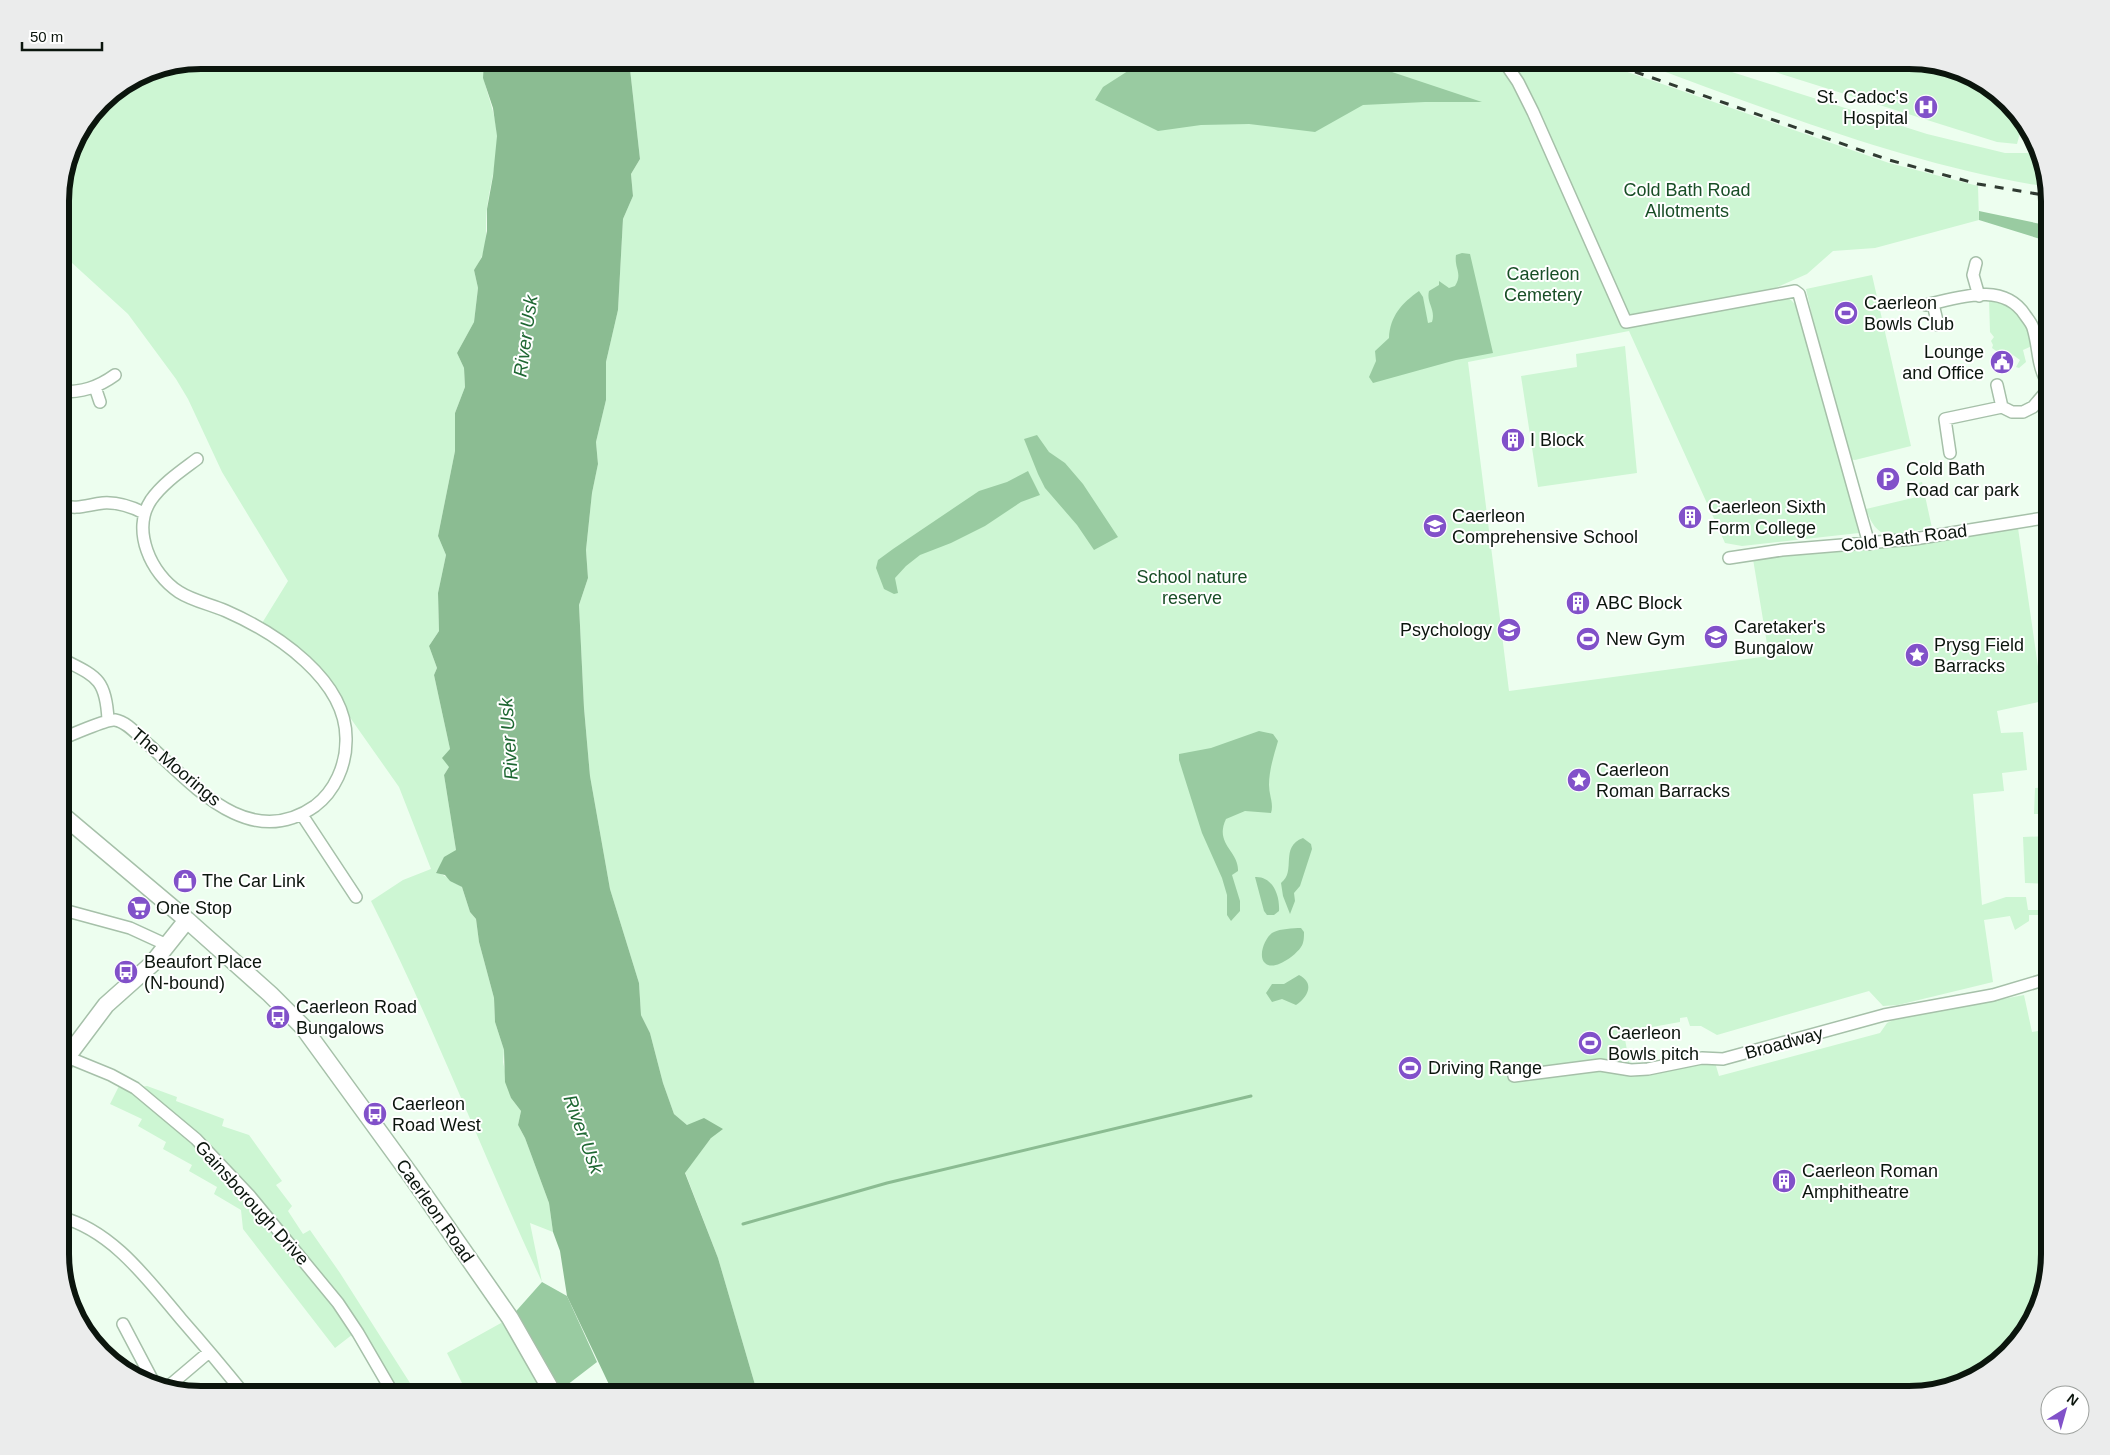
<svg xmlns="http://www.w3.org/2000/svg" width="2110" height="1455" font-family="Helvetica,sans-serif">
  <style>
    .green { fill: #cdf6d3 }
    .forest { fill: #99cba1 }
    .water { fill: #8bbc92 }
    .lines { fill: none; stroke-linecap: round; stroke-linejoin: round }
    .stream { stroke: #8bbc92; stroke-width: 3 }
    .street-casing { stroke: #a6c0a9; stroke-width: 14 }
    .secondary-casing { stroke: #a6c0a9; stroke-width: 19 }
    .street { stroke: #fff; stroke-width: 11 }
    .secondary { stroke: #fff; stroke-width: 16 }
    .rail { stroke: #303b32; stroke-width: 3; stroke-dasharray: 9 9; stroke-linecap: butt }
    .labels { text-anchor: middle; stroke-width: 4; stroke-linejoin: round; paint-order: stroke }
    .poi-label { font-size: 18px; fill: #0b150d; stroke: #fff; text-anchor: start }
    .park-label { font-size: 18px; fill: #184e26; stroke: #fff }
    .street-label { font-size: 18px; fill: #0b150d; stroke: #fff }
    .water-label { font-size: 19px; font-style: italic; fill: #1f6833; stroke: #fff }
    .rim { fill: none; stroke: #0b150d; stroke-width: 6 }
  </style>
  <rect width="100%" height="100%" fill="#edfeef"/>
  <path class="green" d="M201,60H484C484,66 483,73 484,79C488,98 496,115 497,135C498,160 490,184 487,208C484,235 491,246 474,270L478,288L474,322L457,353L464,368L465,387L455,413V451L438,536L446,555L438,593L439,631L429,646L437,668L434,675L450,749L449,767L444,775L456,850L436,872C446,875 452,882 462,887L470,912L476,919L479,942L494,998L495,1022L504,1050L503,1062L511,1098L521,1111L518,1125L525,1138L549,1203L553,1232L530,1223L542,1282C483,1156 434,1025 371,901L403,880L431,869L399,787L337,699L310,665L259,628L288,581L222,472L188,399L176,379L128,314L60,252V192L74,139L101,101L147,71Z
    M629,60H1593L1889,163L1978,186L1979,220L1875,248L1833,251L1807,274L1773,289L1634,314L1631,322L1784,296L1791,300L1798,307L1859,533L1742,546L1725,543L1629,331L1468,362L1509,691L1769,656L1753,559L1784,554L1827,552L2018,528L2043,701L1997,711L2001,733L2023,732L2027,770L2002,773L2004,791L1973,794L1982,905L2006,897H2026L2028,910H2050V923H2044V915H2029V921L2015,930L2010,916L1984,920L1993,982L1898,1005L1883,1006L1869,991L1717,1035L1701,1026H1690L1687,1017L1680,1018V1022L1641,1029V1031L1624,1034L1632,1077L1714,1059L1719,1076L1880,1033L1887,1023L1893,1020L2024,995L2032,1032L2050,1029V1255L2026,1333L1972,1380L1910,1395H758L718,1258L685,1172L711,1138L687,1125L674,1114L663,1083L650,1033L641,1015L639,983L610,889L590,776L584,708L579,605L588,578L586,550L592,493L598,464L596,442L606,400V362L618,310L623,219L633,196L631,174L640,159Z
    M1632,60H1694L1927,134L2005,153H2037L2042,171L2040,172L2042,186C1900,163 1766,108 1632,60Z
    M1761,60H1909L1988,84L2023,122L2017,144L1997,142L1759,67Z
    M1872,275L1911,446L1855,460L1849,459L1821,354L1806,289Z
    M1989,300C2019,306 2026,316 2032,346L2023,350L2026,362L2019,368L2016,367L2020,360L2006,350L2002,355L1992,348L1993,345L1991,341L1994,337L1990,332Z
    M1625,346L1637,473L1538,487L1521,376L1577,367L1576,354Z
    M1922,482L1932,528L1890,535C1876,533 1871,522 1866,509L1917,497L1915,484Z
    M2050,787V817L2049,814H2034L2035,788Z
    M2050,832V884L2025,883L2023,837L2048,836Z
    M122,1080L135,1088L147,1086L177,1097L176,1101L224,1119L222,1126L249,1135L282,1181L276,1185L292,1206L288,1211L303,1234L310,1230L340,1273L417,1394L394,1395L357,1331L335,1348L243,1229L241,1210L214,1194L217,1187L189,1171L192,1165L163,1149L166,1142L138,1126L142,1119L110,1104Z
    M510,1318L554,1395H468L447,1353Z"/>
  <path class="forest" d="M1145,60H1378L1380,68L1482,102H1425L1363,105L1315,132L1249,124L1201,125L1158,131L1095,100L1103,87Z
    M1979,211L2050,226V242L1979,220Z
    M1462,253L1470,254L1493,353L1456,360L1373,383L1369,377L1376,361L1375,351L1389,338C1390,316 1402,303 1419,291L1423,297L1428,323L1432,322C1436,309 1426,303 1429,291L1439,285V281L1449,288L1455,286C1463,273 1454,269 1456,255Z
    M1037,435L1049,452L1065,463L1083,484L1118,537L1094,550L1077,525L1045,488L1038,474L1024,439Z
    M1028,471L1040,495L1021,502L985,526L951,543L920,555L906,566L895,578L898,593L894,594L884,589L876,568L878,560L893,549L979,491L1007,482Z
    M1259,731L1273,734L1278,741C1274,755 1269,770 1269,785C1269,795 1274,804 1271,813L1245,811L1226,819C1214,844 1239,851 1238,871L1232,875L1240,901V911L1231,921L1227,915V895L1222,878L1202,833L1179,760V754L1211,748Z
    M1303,838L1311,844L1312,849L1300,886L1294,893L1295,901L1290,914L1283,896L1281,883C1297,871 1279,847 1303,838Z
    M1255,877C1273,876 1280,896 1279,911L1274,915H1267L1264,911Z
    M1301,928L1304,932C1304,937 1304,943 1301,947C1296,955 1274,972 1265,963C1257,956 1266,935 1274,932C1280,929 1293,928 1301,928Z
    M1299,975C1315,983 1308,997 1296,1005L1282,999L1272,1002L1266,993L1272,984H1284Z
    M542,1282L567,1296L597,1362L554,1395L510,1318Z"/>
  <path class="water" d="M484,60H629L640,159L631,174L633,196L623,219L618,310L606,362V400L596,442L598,464L592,493L586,550L588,578L579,605L584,708L590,776L610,889L639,983L641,1015L650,1033L663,1083L674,1114L687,1125L704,1118L723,1129L711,1138L685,1173L718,1258L758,1395H614L567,1296L560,1251L553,1232L549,1203L525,1138L518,1125L521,1111L511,1098L505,1082L504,1050L495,1022L494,998L479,942L476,919L470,912L462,887L450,881L445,875L436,873L444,857L456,850L444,775L449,767L442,758L450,749L434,675L437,668L429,646L439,631L438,593L446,555L438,536L455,451V413L465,387L464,368L457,353L474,322L478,288L474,270L482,257L487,231V209L493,176L497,136L493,108L483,78Z"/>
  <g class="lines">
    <path class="stream" d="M743,1224L887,1183L1251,1096"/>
    <g class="street-casing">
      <path id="street" d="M1503,60L1518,82L1533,112L1626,322L1795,291L1799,294L1869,544
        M1976,263L1973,275L1979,296
        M1933,304L1938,325
        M1926,305C1958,298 2003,281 2025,315C2028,319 2032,324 2033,328C2040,351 2036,366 2050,387
        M1997,385L2002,407
        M95,387L100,402
        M60,392C82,392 97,388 115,375
        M1950,453L1945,419L2002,407L2012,412H2023L2033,407L2050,387
        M60,505C78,510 86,505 103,503C117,502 132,507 144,513
        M1729,558L1782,550L1914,539L2050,517
        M60,658C95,676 106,677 108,720
        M60,740C68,736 107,719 115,720C128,722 139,737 149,745C194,786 250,852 315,806C335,791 346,765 346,741C348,680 276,633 226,611C210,604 193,601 179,592C151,574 131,530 151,500C163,483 181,471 197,459
        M302,815L356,897
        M60,909L130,928L167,945
        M67,1057L111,1075L135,1088L196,1139L249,1195L338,1303L358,1333L394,1395
        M1514,1076L1600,1065L1631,1070L1648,1069L1702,1058L1723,1059L1884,1015L1993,995L2050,978
        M60,1217C112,1230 148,1280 181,1319C203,1344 224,1369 245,1395
        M123,1324L153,1381
        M169,1386L209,1352"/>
    </g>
    <g class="secondary-casing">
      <path id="secondary" d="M60,813L187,920L270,994L303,1027L412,1177L510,1318L554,1395
        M60,1072L67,1057L106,1005L152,964L187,920"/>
    </g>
    <use href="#street" class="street"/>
    <use href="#secondary" class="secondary"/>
    <path class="rail" d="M1601,60L1889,160L1978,184L2049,196"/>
  </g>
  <defs>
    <g id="hospital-disc" transform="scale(1.25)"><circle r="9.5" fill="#8151c9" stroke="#fff"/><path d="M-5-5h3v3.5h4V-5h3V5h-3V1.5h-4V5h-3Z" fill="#fff"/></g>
    <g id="stadium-disc" transform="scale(1.25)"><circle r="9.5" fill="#8151c9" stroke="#fff"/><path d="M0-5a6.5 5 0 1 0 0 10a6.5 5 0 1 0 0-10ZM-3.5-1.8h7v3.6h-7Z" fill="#fff"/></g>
    <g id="civic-disc" transform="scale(1.25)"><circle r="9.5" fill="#8151c9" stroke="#fff"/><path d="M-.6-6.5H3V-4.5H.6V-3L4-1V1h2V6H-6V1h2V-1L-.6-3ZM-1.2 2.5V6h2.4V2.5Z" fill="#fff"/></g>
    <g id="building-disc" transform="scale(1.25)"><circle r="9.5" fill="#8151c9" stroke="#fff"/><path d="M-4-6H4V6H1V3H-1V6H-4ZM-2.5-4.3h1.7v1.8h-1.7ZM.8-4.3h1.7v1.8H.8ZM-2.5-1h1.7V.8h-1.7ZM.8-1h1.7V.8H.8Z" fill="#fff"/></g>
    <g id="parking-disc" transform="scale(1.25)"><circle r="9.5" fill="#8151c9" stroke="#fff"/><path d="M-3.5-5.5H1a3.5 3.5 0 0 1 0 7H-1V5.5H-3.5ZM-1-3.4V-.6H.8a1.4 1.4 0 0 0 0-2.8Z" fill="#fff"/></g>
    <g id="school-disc" transform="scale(1.25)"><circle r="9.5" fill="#8151c9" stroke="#fff"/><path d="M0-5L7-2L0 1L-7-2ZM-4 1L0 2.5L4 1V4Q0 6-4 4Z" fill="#fff"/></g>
    <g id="sight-disc" transform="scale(1.25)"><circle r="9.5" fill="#8151c9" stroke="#fff"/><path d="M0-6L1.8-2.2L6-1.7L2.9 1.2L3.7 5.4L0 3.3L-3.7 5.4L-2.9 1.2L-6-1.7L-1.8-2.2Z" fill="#fff"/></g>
    <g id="shop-disc" transform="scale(1.25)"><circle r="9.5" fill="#8151c9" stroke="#fff"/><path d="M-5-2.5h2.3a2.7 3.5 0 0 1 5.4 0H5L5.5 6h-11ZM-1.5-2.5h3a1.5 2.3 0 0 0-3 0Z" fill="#fff"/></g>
    <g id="supermarket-disc" transform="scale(1.25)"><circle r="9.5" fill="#8151c9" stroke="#fff"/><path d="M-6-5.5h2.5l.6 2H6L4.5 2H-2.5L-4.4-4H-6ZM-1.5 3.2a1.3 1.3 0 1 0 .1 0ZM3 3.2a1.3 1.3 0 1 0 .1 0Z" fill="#fff"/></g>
    <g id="bus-disc" transform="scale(1.25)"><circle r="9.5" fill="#8151c9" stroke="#fff"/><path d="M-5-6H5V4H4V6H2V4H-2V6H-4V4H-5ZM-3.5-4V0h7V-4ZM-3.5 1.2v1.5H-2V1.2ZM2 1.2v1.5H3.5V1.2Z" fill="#fff"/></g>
  </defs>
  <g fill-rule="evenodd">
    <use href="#hospital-disc" x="1926" y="107"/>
    <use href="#stadium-disc" x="1846" y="313"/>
    <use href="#civic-disc" x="2002" y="362"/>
    <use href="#building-disc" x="1513" y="440"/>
    <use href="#parking-disc" x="1888" y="479"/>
    <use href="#building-disc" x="1690" y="517"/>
    <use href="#school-disc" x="1435" y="526"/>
    <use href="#building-disc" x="1578" y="603"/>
    <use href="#school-disc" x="1509" y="630"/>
    <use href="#school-disc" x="1716" y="637"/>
    <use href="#stadium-disc" x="1588" y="639"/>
    <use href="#sight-disc" x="1917" y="655"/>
    <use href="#sight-disc" x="1579" y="780"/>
    <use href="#shop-disc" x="185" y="881"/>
    <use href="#supermarket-disc" x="139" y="908"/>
    <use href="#bus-disc" x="126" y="972"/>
    <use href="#bus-disc" x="278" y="1017"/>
    <use href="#stadium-disc" x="1590" y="1043"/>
    <use href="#stadium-disc" x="1410" y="1068"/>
    <use href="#bus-disc" x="375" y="1114"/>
    <use href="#building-disc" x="1784" y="1181"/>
  </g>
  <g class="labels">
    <g class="poi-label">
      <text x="1908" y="103" text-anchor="end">St. Cadoc's<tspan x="1908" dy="21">Hospital</tspan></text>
      <text x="1864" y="309">Caerleon<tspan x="1864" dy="21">Bowls Club</tspan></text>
      <text x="1984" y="358" text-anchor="end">Lounge<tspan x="1984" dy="21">and Office</tspan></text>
      <text x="1530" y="446">I Block</text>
      <text x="1906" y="475">Cold Bath<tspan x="1906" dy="21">Road car park</tspan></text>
      <text x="1708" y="513">Caerleon Sixth<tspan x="1708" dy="21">Form College</tspan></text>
      <text x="1452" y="522">Caerleon<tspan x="1452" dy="21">Comprehensive School</tspan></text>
      <text x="1596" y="609">ABC Block</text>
      <text x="1734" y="633">Caretaker's<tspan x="1734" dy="21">Bungalow</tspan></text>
      <text x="1492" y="636" text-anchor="end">Psychology</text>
      <text x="1606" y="645">New Gym</text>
      <text x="1934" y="651">Prysg Field<tspan x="1934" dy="21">Barracks</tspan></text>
      <text x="1596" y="776">Caerleon<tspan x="1596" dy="21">Roman Barracks</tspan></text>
      <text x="202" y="887">The Car Link</text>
      <text x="156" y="914">One Stop</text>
      <text x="144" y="968">Beaufort Place<tspan x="144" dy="21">(N-bound)</tspan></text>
      <text x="296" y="1013">Caerleon Road<tspan x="296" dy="21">Bungalows</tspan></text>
      <text x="1608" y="1039">Caerleon<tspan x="1608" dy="21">Bowls pitch</tspan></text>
      <text x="1428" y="1074">Driving Range</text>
      <text x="392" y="1110">Caerleon<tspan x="392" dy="21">Road West</tspan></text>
      <text x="1802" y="1177">Caerleon Roman<tspan x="1802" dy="21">Amphitheatre</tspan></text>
    </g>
    <g class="park-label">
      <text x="1687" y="196">Cold Bath Road<tspan x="1687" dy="21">Allotments</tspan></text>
      <text x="1543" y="280">Caerleon<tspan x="1543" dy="21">Cemetery</tspan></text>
      <text x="1192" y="583">School nature<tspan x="1192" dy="21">reserve</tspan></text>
    </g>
    <g class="street-label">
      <text transform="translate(1904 538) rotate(-7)" y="6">Cold Bath Road</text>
      <text transform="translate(176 767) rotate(40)" y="6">The Moorings</text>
      <text transform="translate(1784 1043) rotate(-15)" y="6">Broadway</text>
      <text transform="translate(252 1203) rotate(48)" y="6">Gainsborough Drive</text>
      <text transform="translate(435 1211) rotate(55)" y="6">Caerleon Road</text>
    </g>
    <g class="water-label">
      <text transform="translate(525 336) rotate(-82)" y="7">River Usk</text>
      <text transform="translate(508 739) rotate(-94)" y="7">River Usk</text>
      <text transform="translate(584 1134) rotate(70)" y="7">River Usk</text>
    </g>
  </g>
  <path d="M0 0H2110V1455H0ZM201 69H1909A132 132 0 0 1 2041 201V1254A132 132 0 0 1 1909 1386H201A132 132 0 0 1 69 1254V201A132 132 0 0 1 201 69Z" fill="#ebecec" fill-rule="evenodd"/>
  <path class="rim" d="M201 69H1909A132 132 0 0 1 2041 201V1254A132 132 0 0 1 1909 1386H201A132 132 0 0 1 69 1254V201A132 132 0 0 1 201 69Z"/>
  <g transform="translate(2065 1410) rotate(37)"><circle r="24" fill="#ffffff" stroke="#9da19e"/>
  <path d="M0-4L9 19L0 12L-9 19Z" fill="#8151c9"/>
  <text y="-8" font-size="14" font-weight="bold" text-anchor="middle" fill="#0b150d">N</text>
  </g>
  <path d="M22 42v8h80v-8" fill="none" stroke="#0b150d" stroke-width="2.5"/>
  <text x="30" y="42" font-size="15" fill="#0b150d" stroke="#ffffff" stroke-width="4" paint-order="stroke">50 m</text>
</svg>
